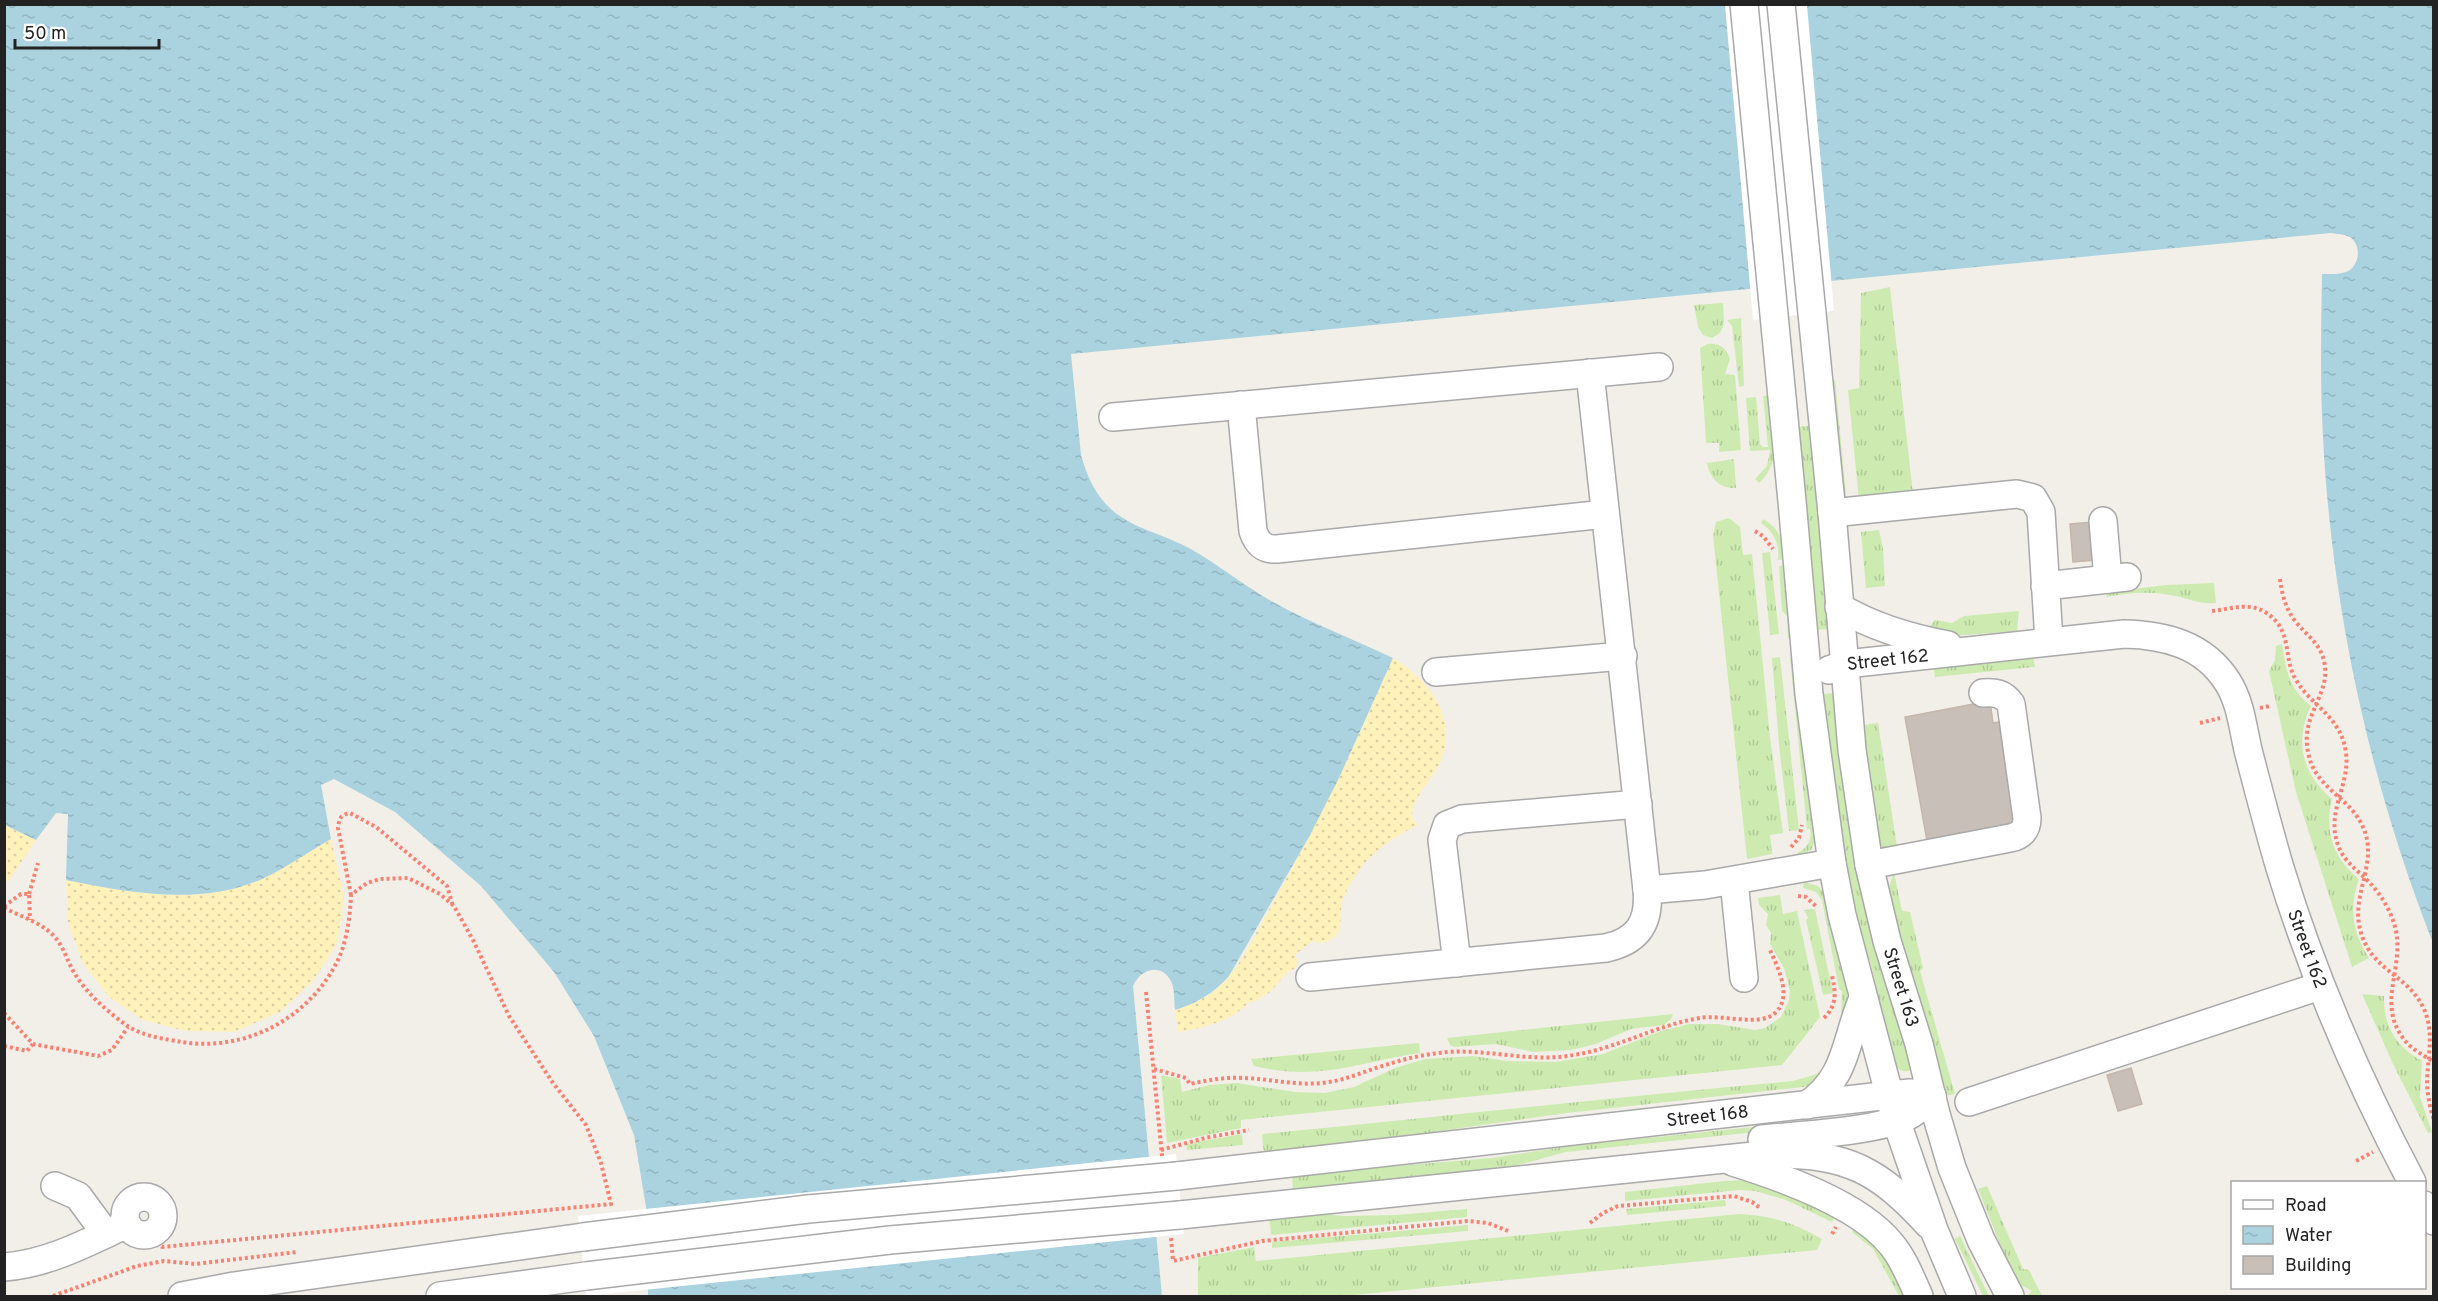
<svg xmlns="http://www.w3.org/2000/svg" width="2438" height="1301" font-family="Overpass,sans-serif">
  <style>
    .grass { fill: url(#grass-tufts) }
    .sand { fill: url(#sand-dots) }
    .water { fill: url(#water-ripples) }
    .pier { fill: #fff }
    .building { fill: #c7bfb8; stroke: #c4b6ab; stroke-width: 1.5 }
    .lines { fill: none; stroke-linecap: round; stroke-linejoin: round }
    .minor-casing { stroke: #a9a9a9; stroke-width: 30 }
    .path { stroke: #fa8072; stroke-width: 4; stroke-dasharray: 3 3; stroke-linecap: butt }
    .minor { stroke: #fff; stroke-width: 27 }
    .minor-bridge-casing { stroke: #a9a9a9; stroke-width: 30; stroke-linecap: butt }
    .minor-bridge { stroke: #fff; stroke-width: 27 }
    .labels { text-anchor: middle; stroke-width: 4.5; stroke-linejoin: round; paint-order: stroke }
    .street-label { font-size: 18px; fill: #222; stroke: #fff }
  </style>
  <defs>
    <pattern id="grass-tufts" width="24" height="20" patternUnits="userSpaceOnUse" patternTransform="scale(1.5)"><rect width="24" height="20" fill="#cdebb0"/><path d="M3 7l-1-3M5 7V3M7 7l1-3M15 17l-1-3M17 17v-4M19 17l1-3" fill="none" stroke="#b0c997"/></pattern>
    <pattern id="sand-dots" width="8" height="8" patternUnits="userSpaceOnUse" patternTransform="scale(1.5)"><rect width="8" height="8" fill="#fff1ba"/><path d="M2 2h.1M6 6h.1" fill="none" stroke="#dacea0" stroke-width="1.8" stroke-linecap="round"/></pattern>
    <pattern id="water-ripples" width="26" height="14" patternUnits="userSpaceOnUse" patternTransform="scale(1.5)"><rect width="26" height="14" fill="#aad3df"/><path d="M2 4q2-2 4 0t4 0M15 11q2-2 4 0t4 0" fill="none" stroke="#92b5bf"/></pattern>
  </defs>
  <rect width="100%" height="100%" fill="#f2efe9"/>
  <path class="grass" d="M1890,287L1913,494L1859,500L1848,390L1859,388L1861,293Z
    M1723,303L1724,324L1720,333L1712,338L1703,335L1698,327L1694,305Z
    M1741,318L1744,386L1739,387L1732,326L1727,320Z
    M1707,344C1719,343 1726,347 1730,359L1725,374L1735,375L1741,450L1719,452V443H1706L1700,348Z
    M1835,380L1847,505L1841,506L1830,381Z
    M1770,395C1773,425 1784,461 1759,483L1755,479L1767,466L1770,450L1750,451L1746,398L1756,397L1760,444L1763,447H1768L1763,396Z
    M1809,426L1829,629L1816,630L1796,427Z
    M1734,459L1736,488C1720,489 1710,479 1707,463Z
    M1729,518L1740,527L1743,555L1752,554L1770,737L1783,833L1770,835L1772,854L1747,859L1713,536L1716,522Z
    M1763,519C1780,529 1783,540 1786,559L1778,560C1780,544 1774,532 1761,523Z
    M1879,530L1883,548L1885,586L1866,588L1861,532Z
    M1770,552L1779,634L1770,635L1762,553Z
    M1787,565L1793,637L1788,638L1787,616L1782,611L1779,566Z
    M2214,583L2216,603C2199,605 2186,597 2169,595C2148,591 2128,593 2107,597L2106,592L2166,585Z
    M2019,611L2017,631L1953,636L1927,630L1935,620L1952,623L1964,616Z
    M2282,644C2286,670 2289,689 2311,706C2294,741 2302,774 2332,799C2324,831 2333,858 2359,879C2349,908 2352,932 2369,958L2352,967L2296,792L2269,671L2275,660L2276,646Z
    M2033,655L2035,667L1935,677L1934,670H1926L1925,663Z
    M1780,657L1799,830L1789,831L1779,745L1772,658Z
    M1790,657H1795L1817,836L1811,850L1798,856L1797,853C1808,848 1812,840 1810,829H1807Z
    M1835,693L1849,818L1863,901L1870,913L1913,1069C1906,1073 1900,1072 1895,1065L1870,960L1861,957L1842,848L1822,694Z
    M1878,723L1898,853L1884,850L1877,839L1863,725Z
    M1894,872L1902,911L1910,912L1923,968L1920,971L1955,1094L1945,1096L1886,896Z
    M1804,882L1818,886L1826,895L1847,991V1003L1835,1040L1841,1015L1842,991L1839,989L1822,900L1816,892L1803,888Z
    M1780,895L1783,914L1797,911L1820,1017L1782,1065L1241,1120V1128L1167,1143L1161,1075L1180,1079L1182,1092L1209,1085L1237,1083L1295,1092L1325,1093L1354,1087L1395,1068L1425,1059L1473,1056L1507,1061L1555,1062L1603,1054L1661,1031L1689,1024H1718L1755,1030L1765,1028L1781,1017L1789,1000L1790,991L1784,968L1770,944L1771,933L1766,925L1768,914L1759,905L1758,898Z
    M1815,909L1833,993L1823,995L1806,920L1808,918L1804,910Z
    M2362,994L2384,996C2383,1025 2396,1047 2422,1061L2420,1097L2432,1132L2428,1133L2393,1064Z
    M1673,1014L1671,1019L1664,1025L1631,1029L1596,1044L1571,1050L1533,1052L1496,1044L1454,1047L1450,1045L1447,1038Z
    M1419,1043L1420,1053C1359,1062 1318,1082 1254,1066L1251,1059Z
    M1828,1063L1812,1085L1803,1087L1567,1113L1264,1156L1262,1134C1439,1117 1615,1097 1793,1081L1817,1074Z
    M1860,1116L1861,1121L1566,1152L1507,1168L1293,1189L1292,1175L1491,1158L1570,1146Z
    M1242,1134L1243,1145L1187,1150L1186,1144Z
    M1757,1180L1837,1213L1832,1222L1786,1200L1755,1191L1740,1190L1625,1201V1192L1724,1181Z
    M1987,1186L2023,1269L2029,1270L2042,1296H2027L2032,1291L2015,1282L1978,1189Z
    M1725,1200L1726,1206L1627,1215L1626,1209Z
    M1467,1209V1217L1271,1235L1269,1216L1306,1212L1344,1216L1396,1215Z
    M1739,1214C1770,1215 1795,1223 1822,1239L1817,1250L1343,1296H1198V1258L1254,1247L1256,1261Z
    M1858,1222L1870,1232L1911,1296H1899L1873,1249L1852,1232Z
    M1468,1225V1231L1272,1248V1242Z
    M1960,1236L1989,1296H1983L1955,1239Z"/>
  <path class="sand" d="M1393,658C1430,680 1462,723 1438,767C1430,781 1408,804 1413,820L1418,825C1384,841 1354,866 1342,903C1339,913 1343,925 1337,934C1331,943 1321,944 1312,941L1295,955L1298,962L1296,968L1289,971L1270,992L1256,1001L1248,1003C1230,1022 1203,1028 1178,1032L1175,1010C1191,1005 1206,998 1219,987C1240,968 1252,939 1266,915C1314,832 1355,746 1393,658Z
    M4,825L36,840L9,880L5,882Z
    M331,839L344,898L337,944L312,982L280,1012L234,1032L186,1031L143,1020L109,997L82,962L68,922L66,880C130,893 201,906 262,879C286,868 308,852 331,839Z"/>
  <path class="water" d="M4,5H2433V943C2370,783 2332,610 2323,438C2320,383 2321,329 2322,274C2330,274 2342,275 2350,270C2360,262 2361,245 2350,237C2344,234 2337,234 2331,233L1071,354L1081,455C1087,476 1095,495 1112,510C1134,529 1163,534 1189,548C1218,564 1244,586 1273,602C1311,623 1353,639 1393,658L1339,778L1309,837L1229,976C1214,993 1197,1003 1175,1010C1174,1001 1175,989 1171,981C1161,962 1140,969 1133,986L1162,1296H648L647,1213L634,1135L594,1036L554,972L481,886L395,812L334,779L321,785L331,839C308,852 286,868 262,879C201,906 130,893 66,880L68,814L56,813L36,840L5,825Z"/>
  <path class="pier" d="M1725,5H1807L1834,311L1753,320Z
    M1176,1154L1184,1234L586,1296L578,1216Z"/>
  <path class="building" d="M2093,522L2096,560L2073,562L2070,524Z
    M1990,701L1993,723L2005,721L2023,824L1927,841L1905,717Z
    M2131,1068L2142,1104L2118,1111L2107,1075Z"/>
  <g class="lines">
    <g class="minor-casing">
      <g id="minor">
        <path d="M1744,4L1792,501L1809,694L1832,863L1842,915L1896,1120L1934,1230L1962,1296"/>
        <path id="s1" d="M1781,4L1832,513L1852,750L1869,865L1887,941L1919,1044L1936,1114L1952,1168L1981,1240L2010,1296"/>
        <path d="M1241,405L1253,531C1257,543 1264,550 1277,549L1605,514"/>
        <path d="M1113,417L1659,367"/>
        <path d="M1832,513L2017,494L2033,498L2041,512L2049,641"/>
        <path d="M2103,521L2108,579"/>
        <path d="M2045,586L2127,577"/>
        <path d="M1839,607C1873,627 1909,638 1948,645"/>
        <path id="s2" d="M1829,670L1846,664L2124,634C2164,635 2203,644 2227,681C2241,702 2243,730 2249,754C2259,792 2269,831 2280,868C2314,979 2358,1080 2412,1182"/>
        <path d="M1436,672L1623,656"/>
        <path d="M1869,865L2010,838C2021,836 2027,830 2027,818L2011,704C2003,693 1995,692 1983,693"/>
        <path d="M1734,881L1744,978"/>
        <path d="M1647,890L1705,885L1832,863"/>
        <path d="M1457,963L1442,840L1447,825L1462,819L1638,804"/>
        <path d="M1310,977L1606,948C1638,941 1650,922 1647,890L1590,373"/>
        <path d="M1969,1102L2320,986"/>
        <path d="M1807,1105C1848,1077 1845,1040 1863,998"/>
        <path d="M1762,1139C1801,1135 1872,1132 1906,1117C1916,1112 1924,1105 1932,1096"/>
        <path d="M1733,1162C1781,1177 1859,1204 1891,1244C1904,1259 1911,1279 1919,1296"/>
        <path id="s3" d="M1177,1176L1899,1094L1910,1093L1932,1096"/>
        <path d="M55,1186L78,1196L106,1234"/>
        <circle cx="144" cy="1216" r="19"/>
        <path d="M2424,1205L2434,1221"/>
        <path d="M1180,1215L1773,1154C1849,1154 1878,1170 1929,1225"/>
        <path d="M4,1267C48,1264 88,1242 127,1224"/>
        <path d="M182,1296L234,1286L583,1237"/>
        <path d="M440,1296L586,1276"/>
      </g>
    </g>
    <path class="path" d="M1755,531L1763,536L1773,549
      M2280,579C2282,595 2286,609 2295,621C2306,635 2320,643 2324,661C2332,694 2300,714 2308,752C2314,788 2350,797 2363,827C2379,863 2351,893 2360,929C2370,971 2408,974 2424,1009C2435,1035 2427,1058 2427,1085C2428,1097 2430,1109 2434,1120
      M2212,611C2231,609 2248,602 2265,612C2294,630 2282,657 2296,680C2313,708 2341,716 2346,753C2350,785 2327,810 2337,842C2342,860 2355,868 2367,880C2381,894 2392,912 2396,931C2404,972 2374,1007 2408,1044C2415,1051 2425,1056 2434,1062
      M2260,708L2270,706
      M2200,723L2220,718
      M1791,847L1799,838L1802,825
      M29,894L38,863
      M351,895L338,828C339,819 340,815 350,813L376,827L447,886L453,906
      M1798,896L1806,897L1817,907
      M4,906L21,894H29L30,920
      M4,908C22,917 46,924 58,941C65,951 68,963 75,974C87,994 107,1011 126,1025C141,1036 165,1039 182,1042C245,1052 308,1019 337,962C347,942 350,917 351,895L367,883L380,879L408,878L440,894L454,906L474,942L509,1016L553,1083L586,1125L601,1163L611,1204L162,1247L151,1234
      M1146,992L1162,1156
      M4,1013L33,1044L98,1056L112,1050L128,1027
      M1824,1018C1837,1005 1836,993 1832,976
      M4,1046L27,1051L33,1044
      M1154,1069L1186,1078L1190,1084C1208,1080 1225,1077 1244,1078C1273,1079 1300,1087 1329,1082C1349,1079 1367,1070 1386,1065C1406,1058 1427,1054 1448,1052C1490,1049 1532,1063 1574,1055C1618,1048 1657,1025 1700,1018C1722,1014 1760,1027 1775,1013C1793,997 1778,968 1770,950
      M1161,1150L1205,1138L1249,1130
      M2356,1161L2373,1152
      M1590,1223L1603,1213L1618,1206L1734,1196L1752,1202L1759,1207
      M1832,1234L1836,1227
      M1171,1238L1173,1261L1262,1241L1468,1221L1488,1223L1508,1231
      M53,1296L137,1266L164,1261L195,1264L297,1252"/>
    <use href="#minor" class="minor"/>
    <g class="minor-bridge-casing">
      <path id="minor-bridge" d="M583,1237L808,1209L1177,1176
        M586,1276L890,1240L1180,1215"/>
    </g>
    <use href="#minor-bridge" class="minor-bridge"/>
  </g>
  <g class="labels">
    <g class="street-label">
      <text dy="6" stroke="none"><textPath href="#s2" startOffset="60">Street 162</textPath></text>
      <text dy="6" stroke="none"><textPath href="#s2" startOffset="696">Street 162</textPath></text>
      <text dy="6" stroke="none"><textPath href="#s1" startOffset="992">Street 163</textPath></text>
      <text dy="6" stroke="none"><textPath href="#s3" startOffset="534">Street 168</textPath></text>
    </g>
  </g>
  <rect width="2438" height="1301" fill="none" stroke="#222222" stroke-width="12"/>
  <rect x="2231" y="1181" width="195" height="108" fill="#ffffff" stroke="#a7a7a7" stroke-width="1.5"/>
  <rect x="2243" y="1200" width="30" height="9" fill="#ffffff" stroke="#a7a7a7" stroke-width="1.5"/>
  <text x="2285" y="1211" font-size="18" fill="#222222">Road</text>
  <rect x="2243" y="1226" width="30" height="18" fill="url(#water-ripples)" stroke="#a7a7a7" stroke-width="1.5"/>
  <text x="2285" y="1241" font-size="18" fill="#222222">Water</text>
  <rect x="2243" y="1256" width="30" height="18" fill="#c7bfb8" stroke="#a7a7a7" stroke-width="1.5"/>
  <text x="2285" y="1271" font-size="18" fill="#222222">Building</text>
  <path d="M15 39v9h144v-9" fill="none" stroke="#222222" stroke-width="3"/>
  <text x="24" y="39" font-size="18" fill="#222222" stroke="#ffffff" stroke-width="4.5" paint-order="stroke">50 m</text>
</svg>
